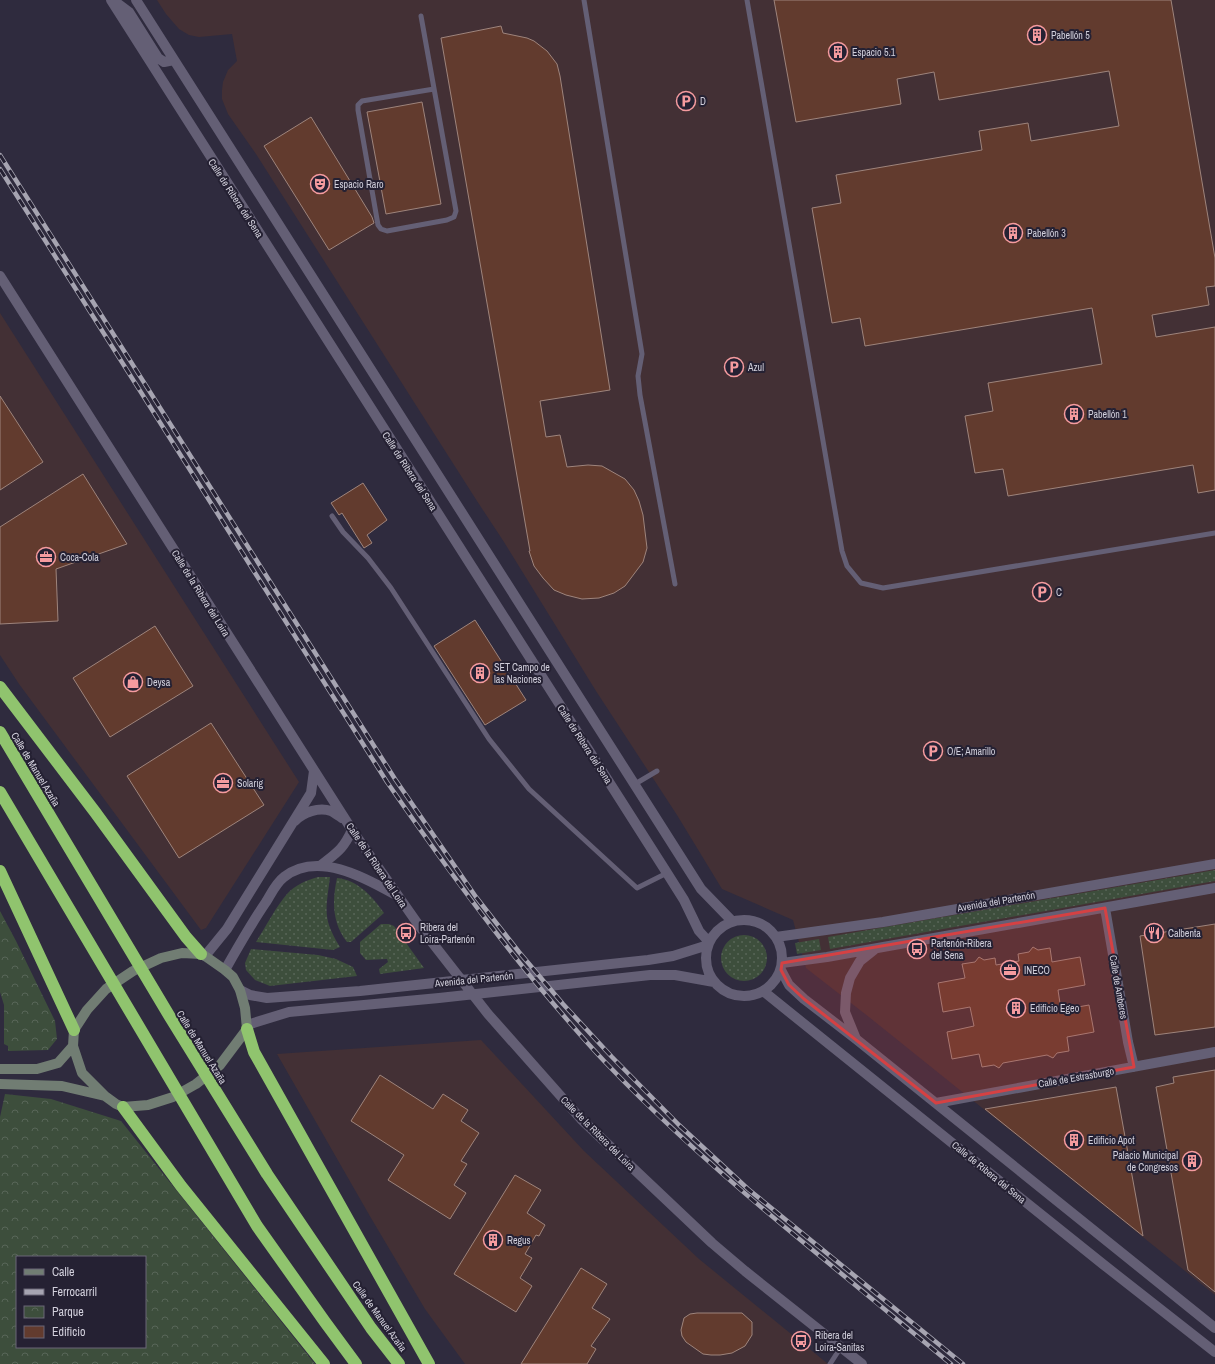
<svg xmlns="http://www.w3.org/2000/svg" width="1215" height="1364" font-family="'Archivo Narrow',sans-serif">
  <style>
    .commercial { fill: #433035 }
    .grass { fill: url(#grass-dots) }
    .park { fill: url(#park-crowns); fill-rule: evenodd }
    .building { fill: #623b2e; stroke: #9e847c }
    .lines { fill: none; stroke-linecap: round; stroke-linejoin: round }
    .lane { stroke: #645f75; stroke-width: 5 }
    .street { stroke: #645f75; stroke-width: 10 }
    .secondary { stroke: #717d73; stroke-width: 10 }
    .highway { stroke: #90c46e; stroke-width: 12 }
    .rail-casing { stroke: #a6a4b1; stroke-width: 4.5 }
    .rail { stroke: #252133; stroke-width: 3; stroke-dasharray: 9; stroke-linecap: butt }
    .marked { fill: #d54143; fill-opacity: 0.2; stroke: #d54143; stroke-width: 3; stroke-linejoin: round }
    .labels { text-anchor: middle; stroke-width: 4; stroke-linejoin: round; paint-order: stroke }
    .poi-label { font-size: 10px; fill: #d1cfdb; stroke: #252133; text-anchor: start }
    .street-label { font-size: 10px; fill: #d1cfdb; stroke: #252133 }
  </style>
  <defs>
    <pattern id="grass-dots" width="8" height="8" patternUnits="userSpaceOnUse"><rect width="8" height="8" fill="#3d4e3c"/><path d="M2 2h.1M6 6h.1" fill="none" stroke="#586658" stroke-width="1.8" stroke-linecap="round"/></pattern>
    <pattern id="park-crowns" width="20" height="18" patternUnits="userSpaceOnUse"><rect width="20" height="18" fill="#3d4e3c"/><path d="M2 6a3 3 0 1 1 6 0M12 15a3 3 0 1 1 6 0" fill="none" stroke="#586658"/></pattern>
  </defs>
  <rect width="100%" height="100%" fill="#2f2b3e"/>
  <path class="commercial" d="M157,0H1215V1295L869,1017L806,968L793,920L722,889L677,815L596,691L504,542L477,501L256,154L228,114L222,99V90L223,82L228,70L237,61L232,34L199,37L189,35L179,29L166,14Z
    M0,313L299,782L206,928L201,930L19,684L0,655Z
    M481,1040L584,1151L699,1259L828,1364H465L425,1309L371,1218L277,1054Z"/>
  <path class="grass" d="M1215,870V881L830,949L828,937Z
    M318,877H330C326,910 322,918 340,947L333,950L256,942C265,928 277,905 287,894C295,885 307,880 318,877Z
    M337,878C358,880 373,897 384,913L351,942H347C332,923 332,901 337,878Z
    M381,924H389L394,926L424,968L380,974L379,969L388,962L387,959L366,960L360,953V942Z
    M721 958a23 23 0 1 1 46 0a23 23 0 1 1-46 0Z
    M819,939L821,950L797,954L795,943Z
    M251,949L318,955L336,959L353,967L357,976L270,986L255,980L246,970L245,963Z"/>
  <path class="park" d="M0,911L16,941L55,1021L57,1039L48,1050L8,1051V1046L4,1044V1005L0,992Z
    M5,1094L51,1099L121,1121L315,1364H0V1117ZM17,1257H145V1347H17Z"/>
  <path class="building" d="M774,0H1171L1215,258V286L1206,287L1209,305L1152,315L1156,337L1215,327V490L1198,493L1193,465L1008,496L1003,469L975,473L965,416L993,411L988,383L1102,364L1092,308L865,346L860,318L832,323L812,208L841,203L836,175L982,150L979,131L1028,123L1031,141L1119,126L1109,71L939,100L934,72L897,79L901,104L796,122Z
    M501,26L503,33L527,38L534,41L547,51L557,64L560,76L610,390L540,401L546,437L560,435L567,467L588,465L602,466L625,479L634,490L639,501L643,515L647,548L643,562L625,586L614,593L599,598L582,599L566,595L554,590L543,578L534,566L529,551H530L441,38Z
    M422,102L441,204L386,214L367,112Z
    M311,117L372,217L374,223L329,250L264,146Z
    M0,396L43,462L0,490Z
    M83,474L127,544L56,569L58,621L0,624V527Z
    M363,483L387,520L367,535L372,543L364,548L342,513L339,515L331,503Z
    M475,620L526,700L485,725L434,646Z
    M155,626L193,686L110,737L73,678Z
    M211,723L264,805L179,858L127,776Z
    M1215,924V1027L1155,1035L1140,936Z
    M1033,947L1038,950L1050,948L1052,962L1080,957L1085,985L1058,990L1061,1010L1089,1005L1094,1032L1067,1037L1069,1051L1057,1053L1053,1058L1047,1055L1003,1063L999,1068L994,1065L982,1067L979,1054L952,1059L947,1032L974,1026L970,1007L943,1012L938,983L965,978L962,964L975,962L979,957L984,960L995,958L996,965L1019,961L1018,954L1029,952Z
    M1215,1070V1292L1188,1270L1156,1087L1174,1083L1173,1077Z
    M380,1075L433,1109L443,1094L468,1110L461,1121L479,1133L461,1161L467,1164L454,1185L466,1193L450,1219L388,1180L404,1155L351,1121Z
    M1116,1087L1143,1236L985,1109Z
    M515,1175L541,1190L527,1213L545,1225L539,1236L536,1235L525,1254L532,1258L520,1278L532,1286L516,1312L454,1274Z
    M581,1268L607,1284L592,1308L610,1319L591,1346L596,1349L587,1364H521Z
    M697,1313H742L752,1322V1335L745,1346L732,1353L720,1355H711L703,1354L686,1342L682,1336L681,1330L684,1318L690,1314Z"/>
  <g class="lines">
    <path class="lane" d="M584,0L642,354L638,376L640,395L675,584
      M747,0L842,551L847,566L861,583L883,588L1215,533
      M421,16L456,211L454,217L447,220L387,231L381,229L378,225L358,110V105L362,101L434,89
      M332,516L343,532L368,558L391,588L489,739L529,789L637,888L667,873
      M635,784L657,771
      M830,1364L841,1347"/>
    <path class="street" d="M111,0L667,873L684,900L699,931L709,942
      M113,0L129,12L158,58L164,62L174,60
      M136,0L701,889L732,921
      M0,276L352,830L420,927L488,1014L581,1119L712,1243L745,1271L862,1364
      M295,821C303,812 319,807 331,811C335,813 339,816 342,818
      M320,866C336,853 343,850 352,830
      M1105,908L1128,1042L1134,1067
      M706 958a38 38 0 1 1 76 0a38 38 0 1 1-76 0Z
      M776,937L883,922L1215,864
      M205,956L227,929L311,793L314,771
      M782,963L827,957L1215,888
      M225,970C238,947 251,924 266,902C271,894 276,883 284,877C317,851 364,877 394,894
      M781,970L789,985L804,999L856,1039L1215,1328
      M240,990L250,995L267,998L360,991L648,960L673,956L708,945
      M763,991L1104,1265L1215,1352
      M247,1025L289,1012L439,998L650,975H675L714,982
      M856,1039L845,1012L846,993L850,978L860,961L875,949
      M936,1103L1215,1052"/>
    <path class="secondary" d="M182,953L201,954L205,956L225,970L233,977L240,990L245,1008L247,1029L220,1065L196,1084L173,1097L148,1105L123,1107L116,1104L105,1096L82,1073L73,1046L74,1030L87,1010L106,989L133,971L161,958Z
      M0,1069H37L58,1063L73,1046
      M0,1084L62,1086L105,1096"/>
    <path class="highway" d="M0,687L95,812L186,937L201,954
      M0,732L170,1017L267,1174L371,1328L399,1364
      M0,792L257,1226L325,1322L356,1364
      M0,871L74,1030
      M247,1029L254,1052L429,1364
      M123,1107L181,1186L324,1364"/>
    <g class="rail-casing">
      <path id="rail" d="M0,155L395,779L476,897L519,952L563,1004L612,1057L679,1125L748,1189L963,1364
        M0,169L387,782C436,853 486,923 541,989C562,1014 583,1039 606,1063C669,1129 738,1189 809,1247C856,1286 903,1325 951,1364"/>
    </g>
    <use href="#rail" class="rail"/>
  </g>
  <path class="marked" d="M1105,908L1134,1067L936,1103L804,999L789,985L781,970L782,963Z"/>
  <defs>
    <g id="building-ring" transform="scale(1)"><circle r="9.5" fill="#252133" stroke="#f59b9f" stroke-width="1.5"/><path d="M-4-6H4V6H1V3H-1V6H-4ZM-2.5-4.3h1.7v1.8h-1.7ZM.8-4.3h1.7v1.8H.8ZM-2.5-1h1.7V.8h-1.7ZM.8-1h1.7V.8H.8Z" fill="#f59b9f"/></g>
    <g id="parking-ring" transform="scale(1)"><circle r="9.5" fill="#252133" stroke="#f59b9f" stroke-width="1.5"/><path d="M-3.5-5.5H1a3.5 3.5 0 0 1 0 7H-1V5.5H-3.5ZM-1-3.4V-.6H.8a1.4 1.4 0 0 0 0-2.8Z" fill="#f59b9f"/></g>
    <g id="theatre-ring" transform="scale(1)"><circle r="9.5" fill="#252133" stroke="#f59b9f" stroke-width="1.5"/><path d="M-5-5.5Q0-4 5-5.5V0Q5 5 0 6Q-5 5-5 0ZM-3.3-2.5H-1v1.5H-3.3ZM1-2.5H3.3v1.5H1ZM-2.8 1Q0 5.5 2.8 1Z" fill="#f59b9f"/></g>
    <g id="office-ring" transform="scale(1)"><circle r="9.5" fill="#252133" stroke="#f59b9f" stroke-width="1.5"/><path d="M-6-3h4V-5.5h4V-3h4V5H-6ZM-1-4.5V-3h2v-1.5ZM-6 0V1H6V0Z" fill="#f59b9f"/></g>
    <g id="shop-ring" transform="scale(1)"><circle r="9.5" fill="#252133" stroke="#f59b9f" stroke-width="1.5"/><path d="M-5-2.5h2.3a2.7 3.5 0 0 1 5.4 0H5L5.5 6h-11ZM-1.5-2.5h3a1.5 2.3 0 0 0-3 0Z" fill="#f59b9f"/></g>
    <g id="bus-ring" transform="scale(1)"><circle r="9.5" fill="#252133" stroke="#f59b9f" stroke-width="1.5"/><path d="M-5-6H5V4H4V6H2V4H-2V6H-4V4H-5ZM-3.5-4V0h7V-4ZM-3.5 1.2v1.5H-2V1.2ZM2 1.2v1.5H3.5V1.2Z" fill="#f59b9f"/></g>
    <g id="restaurant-ring" transform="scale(1)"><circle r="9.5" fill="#252133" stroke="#f59b9f" stroke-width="1.5"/><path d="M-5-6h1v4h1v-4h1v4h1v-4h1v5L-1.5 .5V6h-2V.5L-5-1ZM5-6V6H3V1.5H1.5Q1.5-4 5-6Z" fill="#f59b9f"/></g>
  </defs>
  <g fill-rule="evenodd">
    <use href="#building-ring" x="1037" y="35"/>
    <use href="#building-ring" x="838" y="52"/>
    <use href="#parking-ring" x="686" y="101"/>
    <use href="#theatre-ring" x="320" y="184"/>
    <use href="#building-ring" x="1013" y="233"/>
    <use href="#parking-ring" x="734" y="367"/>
    <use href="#building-ring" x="1074" y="414"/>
    <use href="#office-ring" x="46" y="557"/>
    <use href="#parking-ring" x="1042" y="592"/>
    <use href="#building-ring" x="480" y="673"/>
    <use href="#shop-ring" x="133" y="682"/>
    <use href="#parking-ring" x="933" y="751"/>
    <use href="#office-ring" x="223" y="783"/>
    <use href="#bus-ring" x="406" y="933"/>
    <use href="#restaurant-ring" x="1154" y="933"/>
    <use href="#bus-ring" x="917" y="949"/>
    <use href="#office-ring" x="1010" y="970"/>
    <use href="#building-ring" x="1016" y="1008"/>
    <use href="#building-ring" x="1074" y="1140"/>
    <use href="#building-ring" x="1192" y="1161"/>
    <use href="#building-ring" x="493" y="1240"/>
    <use href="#bus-ring" x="801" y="1341"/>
  </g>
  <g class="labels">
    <g class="poi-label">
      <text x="1051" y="39">Pabellón 5</text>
      <text x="852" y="56">Espacio 5.1</text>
      <text x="700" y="105">D</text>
      <text x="334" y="188">Espacio Raro</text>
      <text x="1027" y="237">Pabellón 3</text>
      <text x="748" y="371">Azul</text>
      <text x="1088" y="418">Pabellón 1</text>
      <text x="60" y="561">Coca-Cola</text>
      <text x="1056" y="596">C</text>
      <text x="494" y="671">SET Campo de<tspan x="494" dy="12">las Naciones</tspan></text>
      <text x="147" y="686">Deysa</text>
      <text x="947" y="755">O/E; Amarillo</text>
      <text x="237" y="787">Solarig</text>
      <text x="420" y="931">Ribera del<tspan x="420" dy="12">Loira-Partenón</tspan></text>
      <text x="1168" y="937">Calbenta</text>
      <text x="931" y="947">Partenón-Ribera<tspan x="931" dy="12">del Sena</tspan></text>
      <text x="1024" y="974">INECO</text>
      <text x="1030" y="1012">Edificio Egeo</text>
      <text x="1088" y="1144">Edificio Apot</text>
      <text x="1178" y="1159" text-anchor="end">Palacio Municipal<tspan x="1178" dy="12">de Congresos</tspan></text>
      <text x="507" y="1244">Regus</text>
      <text x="815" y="1339">Ribera del<tspan x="815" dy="12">Loira-Sanitas</tspan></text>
    </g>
    <g class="street-label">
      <text transform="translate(236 198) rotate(57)" y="4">Calle de Ribera del Sena</text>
      <text transform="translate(410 471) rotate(57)" y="4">Calle de Ribera del Sena</text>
      <text transform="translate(201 593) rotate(58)" y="4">Calle de la Ribera del Loira</text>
      <text transform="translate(585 744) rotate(57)" y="4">Calle de Ribera del Sena</text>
      <text transform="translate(36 769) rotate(59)" y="4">Calle de Manuel Azaña</text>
      <text transform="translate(377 865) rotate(56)" y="4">Calle de la Ribera del Loira</text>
      <text transform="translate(996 901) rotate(-10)" y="4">Avenida del Partenón</text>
      <text transform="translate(474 979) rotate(-6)" y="4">Avenida del Partenón</text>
      <text transform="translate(1119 987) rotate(80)" y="4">Calle de Amberes</text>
      <text transform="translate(202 1047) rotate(58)" y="4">Calle de Manuel Azaña</text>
      <text transform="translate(1076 1077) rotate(-10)" y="4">Calle de Estrasburgo</text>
      <text transform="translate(598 1133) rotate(45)" y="4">Calle de la Ribera del Loira</text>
      <text transform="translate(989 1172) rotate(39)" y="4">Calle de Ribera del Sena</text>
      <text transform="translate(380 1316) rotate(54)" y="4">Calle de Manuel Azaña</text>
    </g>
  </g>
  <rect x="16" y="1256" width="130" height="92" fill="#252133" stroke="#6a6776"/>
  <rect x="24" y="1269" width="20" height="6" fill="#717d73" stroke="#6a6776"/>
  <text x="52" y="1276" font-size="12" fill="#d1cfdb">Calle</text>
  <rect x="24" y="1289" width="20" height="6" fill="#a6a4b1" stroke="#6a6776"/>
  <text x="52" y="1296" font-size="12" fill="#d1cfdb">Ferrocarril</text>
  <rect x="24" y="1306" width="20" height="12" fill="url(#park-crowns)" stroke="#6a6776"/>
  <text x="52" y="1316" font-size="12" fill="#d1cfdb">Parque</text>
  <rect x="24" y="1326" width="20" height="12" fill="#623b2e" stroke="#6a6776"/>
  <text x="52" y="1336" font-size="12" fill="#d1cfdb">Edificio</text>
</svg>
